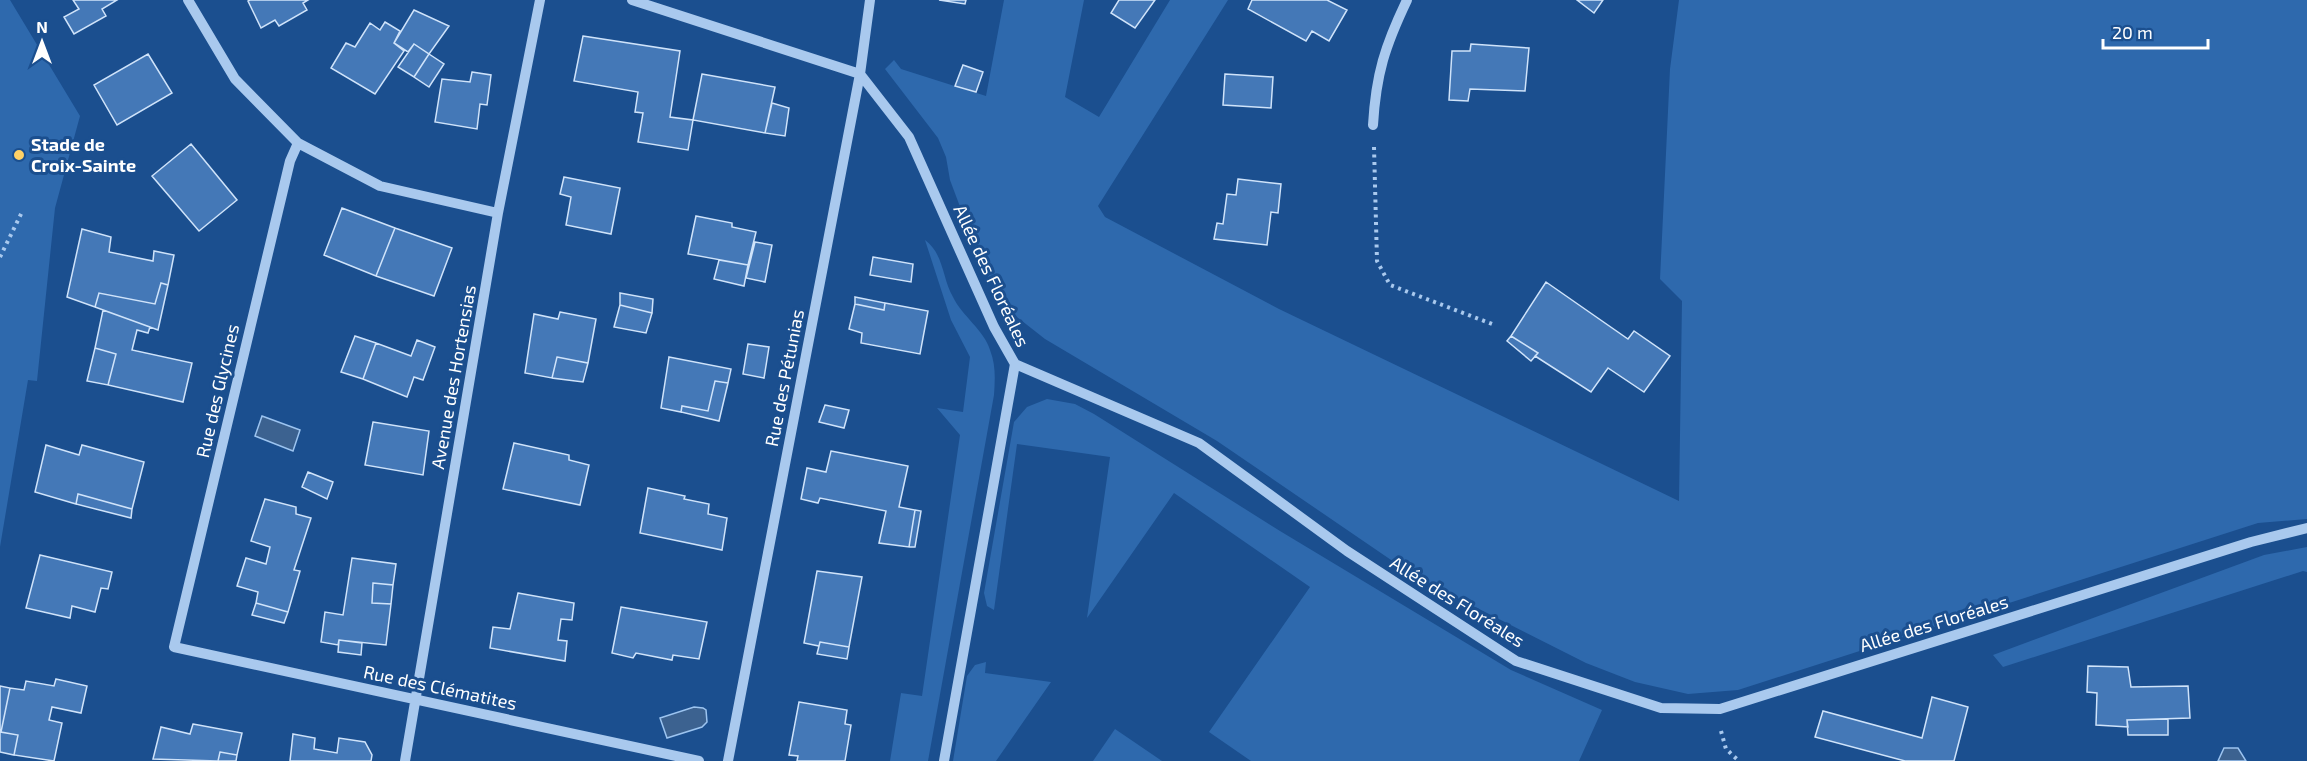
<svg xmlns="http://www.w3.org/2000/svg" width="2307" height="761" font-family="'Exo 2',sans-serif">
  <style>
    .green { fill: #2e69ad }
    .water { fill: #3c6290; stroke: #9cc4f0; stroke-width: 1.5 }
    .building { fill: #4478b7; stroke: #cfe3fa; stroke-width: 1.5 }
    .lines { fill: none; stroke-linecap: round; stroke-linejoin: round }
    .path { stroke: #a9c9ee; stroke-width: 4; stroke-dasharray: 3 4.5; stroke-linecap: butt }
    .minor { stroke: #a9c9ee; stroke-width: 10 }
    .poi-dot { fill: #ffd166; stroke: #1b4f8f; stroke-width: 2 }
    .labels { text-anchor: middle; stroke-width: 6; stroke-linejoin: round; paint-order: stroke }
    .poi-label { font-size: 18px; font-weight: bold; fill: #fff; stroke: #1b4f8f; text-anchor: start }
    .street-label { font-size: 18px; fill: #fff; stroke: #1b4f8f }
  </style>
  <rect width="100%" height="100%" fill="#1b4f8f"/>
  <path class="green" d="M0,0H10L80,116L55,208L37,381L28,380L0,547Z
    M1004,0H1084L1065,97L1099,117L1170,0H1228L1098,206L1105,217L1279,309L1679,501L1682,301L1660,279L1670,69L1679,0H2307V519L2258,523L1738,690L1688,694L1635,682L1586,663L1416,577L1217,441L1045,339L1017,317L995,289L983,268L950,180L946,157L938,138L885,69L894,60L901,69L986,96Z
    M925,240C944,254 942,278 953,297C962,316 984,330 990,350C996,365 995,380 994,395L928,761H890L901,693L922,696L960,435L937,408L963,412L970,357L951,320Z
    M1047,399L1075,404L1094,414L1280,531L1511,670L1602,710L1579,761H1251L1209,732L1310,587L1174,493L1087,618L1110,457L1017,444L994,610L987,606L984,593L1014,422L1027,407Z
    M2307,547V572L2303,571L2003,667L1993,655L2264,555Z
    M986,662L985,673L1051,682L996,761H953L967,676L975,665Z
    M1115,729L1162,761H1093Z"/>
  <path class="water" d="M262,416L300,430L293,451L255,436Z
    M694,707L703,708L706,710L707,722L702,727L667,738L660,718Z
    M2224,748H2238L2246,761H2218Z"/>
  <path class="building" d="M73,0H117L102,9L106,16L74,34L64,17L79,9Z
    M250,0H308L303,3L307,10L279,26L275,20L261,28L248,1Z
    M939,0H966L965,4Z
    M1119,0H1155L1135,28L1111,13Z
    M1252,0H1327L1347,10L1329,41L1312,31L1306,41L1248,9Z
    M1577,0H1603L1594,13Z
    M414,10L449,26L429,54L414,44L408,52L394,43Z
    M385,22L400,31L394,43L404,51L375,94L331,68L346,43L355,47L370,23L380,30Z
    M583,36L680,51L670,117L693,120L688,150L638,142L643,113L635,112L638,92L574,81Z
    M414,44L429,54L414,77L398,67Z
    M1471,44L1529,48L1525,91L1470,89L1468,101L1449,100L1452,51H1470Z
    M148,54L172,93L117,125L94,85Z
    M429,54L444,64L429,87L414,77Z
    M963,65L983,72L976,92L955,86Z
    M472,72L491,75L487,105L480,104L477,129L435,122L442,79L470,82Z
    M702,74L775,87L765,133L693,120Z
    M1225,74L1273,77L1271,108L1223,105Z
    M772,103L789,108L785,136L765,133Z
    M191,144L237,200L199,231L152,176Z
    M564,177L620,188L611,234L566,225L571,197L560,194Z
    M1238,179L1281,184L1278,213L1271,212L1267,245L1214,239L1217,223L1223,224L1227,194L1236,195Z
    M342,208L395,228L376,276L324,255Z
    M696,216L732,223V227L756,232L748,265L688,254Z
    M395,228L452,248L434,296L376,276Z
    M82,229L111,237L109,252L153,261L154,251L174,255L168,285L161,283L155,304L99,293L95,307L67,297Z
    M755,242L772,245L765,282L746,278Z
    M873,257L913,264L911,282L870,275Z
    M719,260L748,265L744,286L714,279Z
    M1546,282L1628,339L1634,331L1670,356L1644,392L1608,368L1591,392L1535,356L1538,353L1511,336Z
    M161,283L168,285L158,330L95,307L99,293L155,304Z
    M620,293L653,299L652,313L620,305Z
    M855,297L885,303L884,310L855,304Z
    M885,303L928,311L920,354L861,343L862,333L849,329L855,304L884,310Z
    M620,305L652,313L646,333L614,327Z
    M103,310L150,327L148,333L137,330L132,350L192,363L183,402L108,385L116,354L95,348Z
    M560,312L596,319L588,363L557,357L552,378L525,373L534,314L558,319Z
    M355,336L376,343L363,379L341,372Z
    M1511,336L1538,353L1531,361L1507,341Z
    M417,340L435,347L423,380L414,377L407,397L363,379L376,343L411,356Z
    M748,344L769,347L764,378L743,374Z
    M95,348L116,354L108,385L87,381Z
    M557,357L588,363L583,382L552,378Z
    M669,357L731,369L728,383L715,381L708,411L682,406L681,412L661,408Z
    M715,381L728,383L719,421L681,412L682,406L708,411Z
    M825,405L849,410L844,428L819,422Z
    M373,422L429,431L423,475L365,465Z
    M514,443L569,455V460L589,465L580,505L503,489Z
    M46,445L79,455L82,445L144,462L132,509L78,494L76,504L35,492Z
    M831,451L908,466L899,507L915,510L909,547L879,543L886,511L820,498L818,503L801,499L807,468L826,472Z
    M308,472L333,482L327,499L302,487Z
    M648,488L685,496L684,499L709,504L708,514L727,518L722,550L640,533Z
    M78,494L132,509L131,518L76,504Z
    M265,499L296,507V514L311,518L294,570L300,571L288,612L256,603L258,592L237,586L246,558L266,564L270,547L251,541Z
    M915,510L921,511L915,547H909Z
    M40,555L112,572L108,589L101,588L95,612L72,606L70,618L26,608Z
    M352,558L396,564L393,585L373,583L372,603L391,604L386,645L339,640L338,645L321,642L325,612L343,615Z
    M817,571L862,577L849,647L820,642L819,646L804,643Z
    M373,583L393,585L391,604L372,603Z
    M518,593L574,603L572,620L561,619L558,640L567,641L565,661L490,648L493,627L510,629Z
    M256,603L288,612L284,623L252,615Z
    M621,607L707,622L699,659L673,655L672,660L636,653L633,658L612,653Z
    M339,640L362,643L361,655L338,652Z
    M820,642L849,647L847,659L817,654Z
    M2088,666L2128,667L2131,687L2188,686L2190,718L2127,720L2128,727L2096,725L2097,693L2087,692Z
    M56,679L87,686L81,713L52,707L49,720L62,723L54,761L14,755L18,735L1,732L10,688L24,690L26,681L54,686Z
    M0,686L10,688L1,732H0Z
    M1932,697L1968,707L1954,761H1905L1815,737L1823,711L1922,738Z
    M799,702L847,710L845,724L851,725L845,761H797L798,756L789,755Z
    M2168,719V735H2128L2127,720Z
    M193,724L242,733L237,755L220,752L218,761L153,759L161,727L190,734Z
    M0,732L18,735L14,755L0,752Z
    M293,734L315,738L314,749L337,753L339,738L365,742L372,755L371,761H290Z
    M220,752L237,755L236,761H218Z"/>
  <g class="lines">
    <path class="path" d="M1374,147L1377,261L1390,285L1492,324
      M0,257L22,212
      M1721,731L1726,749L1739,761"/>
    <path class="minor" d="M188,0L235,79L298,143L380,186L498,213
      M632,0L860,74
      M860,74L909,137L994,327L1015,364L1199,443L1347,551L1516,661L1661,708L1720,709L2251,542L2307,528
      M1373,125C1376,74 1385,46 1407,0
      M298,143L290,161L174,647L699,761
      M405,761L498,213L540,0
      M728,761L860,74L870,0
      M944,761L1015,364"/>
  </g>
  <circle class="poi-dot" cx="19" cy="155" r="6"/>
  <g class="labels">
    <g class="poi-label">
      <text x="31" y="151">Stade de<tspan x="31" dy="21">Croix-Sainte</tspan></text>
    </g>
    <g class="street-label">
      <text transform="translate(991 276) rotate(65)" y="6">Allée des Floréales</text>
      <text transform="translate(454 377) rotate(-80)" y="6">Avenue des Hortensias</text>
      <text transform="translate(785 378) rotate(-79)" y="6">Rue des Pétunias</text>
      <text transform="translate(218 391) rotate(-77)" y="6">Rue des Glycines</text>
      <text transform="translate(1457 602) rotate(32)" y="6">Allée des Floréales</text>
      <text transform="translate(1934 624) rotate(-17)" y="6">Allée des Floréales</text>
      <text transform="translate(440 688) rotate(12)" y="6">Rue des Clématites</text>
    </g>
  </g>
  <g transform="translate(42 42)" stroke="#1b4f8f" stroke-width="4.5" paint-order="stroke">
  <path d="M0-4.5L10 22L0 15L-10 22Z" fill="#ffffff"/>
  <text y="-9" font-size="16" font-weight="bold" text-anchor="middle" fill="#ffffff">N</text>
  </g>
  <path d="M2103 39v9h105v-9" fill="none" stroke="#ffffff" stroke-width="3"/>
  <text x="2112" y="39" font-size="18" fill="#ffffff" stroke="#1b4f8f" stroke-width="4.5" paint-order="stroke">20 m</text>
</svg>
